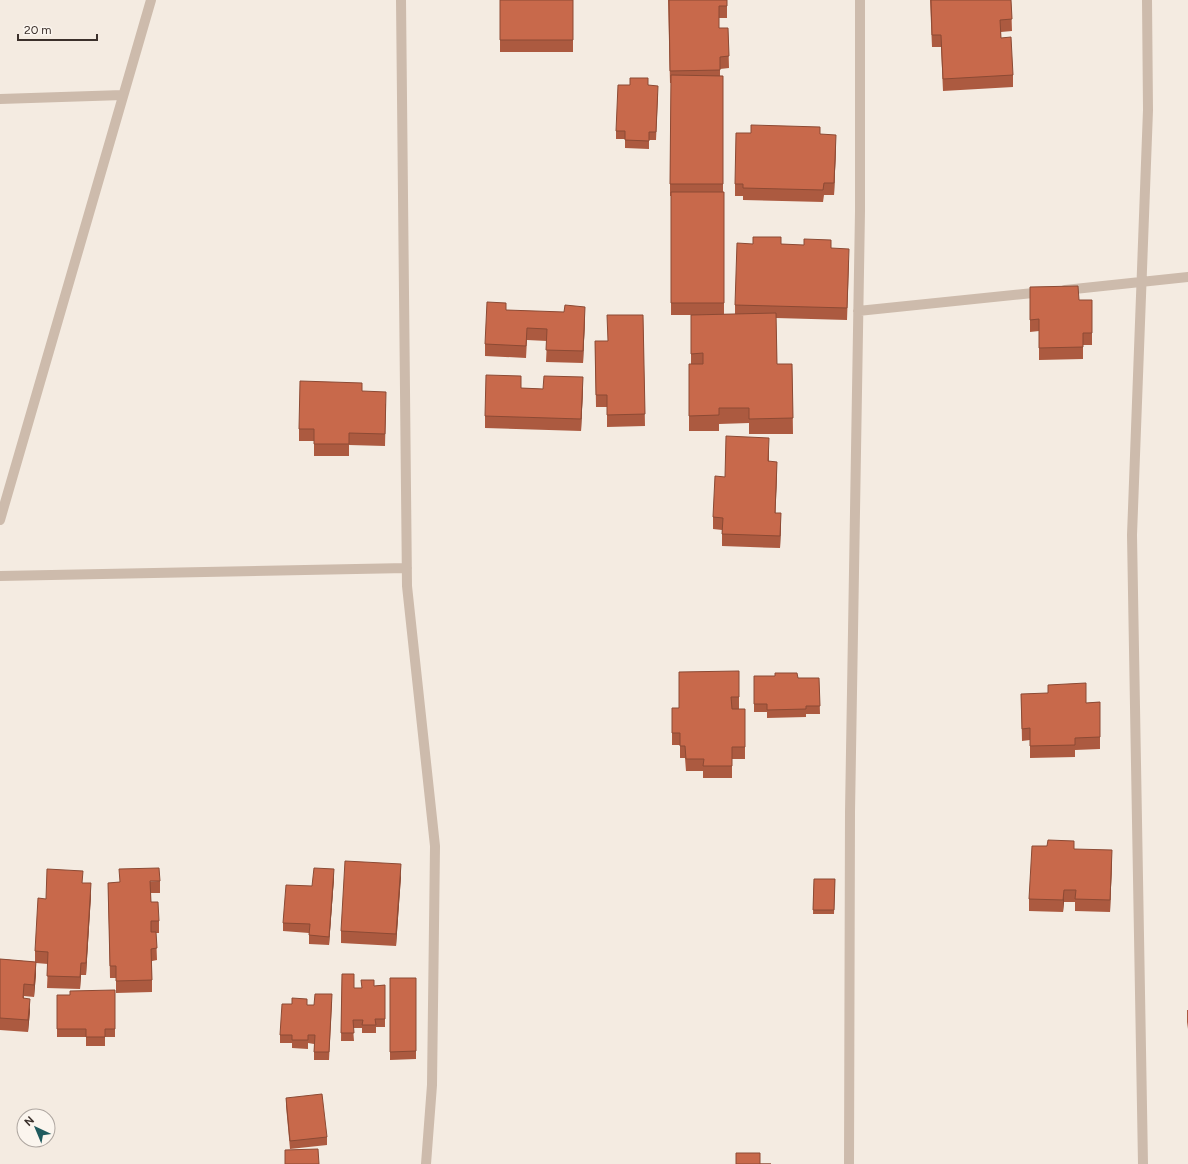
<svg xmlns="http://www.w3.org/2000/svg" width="1188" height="1164" font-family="Figtree,sans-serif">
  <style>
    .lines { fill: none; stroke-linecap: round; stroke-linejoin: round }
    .street { stroke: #cdbbac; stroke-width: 10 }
    .wall { fill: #ac5a40 }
    .shaded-wall { fill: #8c4a34 }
    .building { fill: #c8694b; stroke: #8c4a34 }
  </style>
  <rect width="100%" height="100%" fill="#f4ebe1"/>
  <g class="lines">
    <path class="street" d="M401,0L407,586L435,846L432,1085L426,1164
      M0,99L123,95
      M1065,290L1188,277
      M858,311L1043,292
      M0,520L151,0
      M0,576L407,568
      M849,1164L850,812L860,211V0
      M1143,1164L1132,535L1148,110L1147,0"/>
  </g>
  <path class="wall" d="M500,0H573V52H500Z
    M668,0H727V18H719V28H728L729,68L720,69V76H723V192H724V314H735V305L781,244L831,248L849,261L847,320L776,318L777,364H792L793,434H749V423L719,424V431H689V364H691V315H671V196H670V184L671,83H670Z
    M930,0H1011L1012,31L1001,32V38L1013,75V87L943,91L941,47H932Z
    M630,85H648L658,94L656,140H649V149L625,148V139H616V131Z
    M820,134L836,147L834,195H824L823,202L743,200V196H735V184Z
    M1030,287L1079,300H1092V345H1083V359L1039,360V331L1030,332Z
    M506,310L585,319L583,363L546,362L547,341L527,340L526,358L485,356V344Z
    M643,315L645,426L607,427V407H596L595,341H608Z
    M521,388L543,389H583L581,431L485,428V416Z
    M362,391L386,404L385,446L349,445V456H314V441H299V429Z
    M769,450V461L777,474L775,513L781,525L780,548L722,546V530L713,529V517L725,477Z
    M739,671V709H732H745V759H732V778H703V771H686L685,758H680V745H672V708H679Z
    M754,676L798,678H819L820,714H806V717L767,718V712H754Z
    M1021,694L1086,703L1100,702V749L1075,750V757L1030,758V740L1022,741Z
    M1047,846L1074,849L1112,862L1110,912L1075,911V902H1064L1063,912L1029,911V899Z
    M401,876L396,946L341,943V931Z
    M334,878L329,945L309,944V933L283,931V923L312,886Z
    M814,879H835L834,914H813Z
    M160,881V893H151V902L159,921V933H156L157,960L152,961V992L116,993V978H110L108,883Z
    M83,883L91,895L86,975H81L80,989L47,988L48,964L36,963V974L34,997L24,996V998L30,1011L28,1032L0,1030V959L35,962V951L46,899Z
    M342,974L354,988H361L374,986L385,985V1027H376V1033H362V1028H353L354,1041H341Z
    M390,978H416V1059L390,1060Z
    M115,990V1037H105V1046H86V1037H57V995H70Z
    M332,1002L329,1060H314V1044L308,1043V1049L292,1048V1043H280V1035L307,1005H314Z
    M1187,1010H1188V1029L1187,1022Z
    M286,1098L327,1137V1145L290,1149L286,1106Z"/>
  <path class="shaded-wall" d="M836,135V147L834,195V183Z
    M585,307V319L583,363V351Z
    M583,377V389L581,431V419Z
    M777,462V474L775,525V513Z
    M781,513V525L780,548V536Z
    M1112,850V862L1110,912V900Z
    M401,864V876L396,946V934Z
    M334,869V878L329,945V937Z
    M91,883V895L86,975V963Z
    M1064,890V902L1063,912V900Z
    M36,962V974L34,997V985Z
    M81,963V975L80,989V977Z
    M30,999V1011L28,1032V1020Z"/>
  <path class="building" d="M500,0H573V40H500Z
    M669,0H727V6H719V28H728L729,56L720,57V70L670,71Z
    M931,0H1011L1012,19L1000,20L1001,38L1011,37L1013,75L943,79L941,35H932Z
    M671,75L723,76V184H670Z
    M630,78H648V85L658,86L656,132H649V141L625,140V131H616L618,85H630Z
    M751,125L820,127V134L836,135L834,183H824L823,190L743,188V184H735L736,133H751Z
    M671,192H724V303H671Z
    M753,237H781V244L804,245V239L831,240V248L849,249L847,308L735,305L737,243L753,244Z
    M1078,286L1079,300H1092V333H1083V347L1039,348V319L1030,320V287Z
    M487,302L506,303V310L564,312L565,305L585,307L583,351L546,350L547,329L527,328L526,346L485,344Z
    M776,313L777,364H792L793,418L749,419V408H719V415L689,416V364H703V353L691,354V315Z
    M607,315H643L645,414L607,415V395H596L595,341H608Z
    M486,375L521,376V388L543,389L544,376L583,377L581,419L485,416Z
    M300,381L362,383V391L386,392L385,434L349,433V444H314V429H299Z
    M726,436L769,438L768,461L777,462L775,513H781L780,536L722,534L723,518L713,517L715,476L725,477Z
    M739,671V697H731L732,709H745V747H732V766H703L704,759H686L685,746H680V733H672V708H679V672Z
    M775,673H797L798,678H819L820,706H806V709L767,710V704H754V676H775Z
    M1086,683V703L1100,702V737L1075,738V745L1030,746V728L1022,729L1021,694L1048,693V685Z
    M1048,840L1074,841V849L1112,850L1110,900L1075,899L1076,890H1064L1063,900L1029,899L1032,846H1047Z
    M345,861L401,864L396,934L341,931Z
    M159,868L160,881H150L151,902H158L159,921H151V932H156L157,948L151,949L152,980L116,981V966H110L108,883L120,882L119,869Z
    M314,868L334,869L329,937L309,935L310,924L283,923L286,885L312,886Z
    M47,869L83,871L82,883H91L86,963H81L80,977L47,976L48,952L35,951L38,898L46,899Z
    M814,879H835L834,910H813Z
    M0,959L36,962L34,985L24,984L23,998L30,999L28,1020L0,1018Z
    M342,974H354V988H362L361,980H374V986L385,985V1019H375L376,1025H362L363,1020H353L354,1033H341Z
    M390,978H416V1051L390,1052Z
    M115,990V1029H105V1037H86V1029H57V995H70V991Z
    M315,994H332L329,1052H314L315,1035H308V1040H292V1035H280L282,1004H292V998L307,999V1005H314Z
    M322,1094L327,1137L290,1141L286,1098Z
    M318,1149L319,1164H285V1150Z
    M736,1153H760V1164H771H736Z"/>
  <g transform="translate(36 1128) rotate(316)"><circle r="19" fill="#fbf5ee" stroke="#aea6a0"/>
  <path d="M0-3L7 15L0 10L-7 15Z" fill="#1f5a5e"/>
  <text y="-6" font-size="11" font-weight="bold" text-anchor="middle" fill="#3b302b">N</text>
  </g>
  <path d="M18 34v6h79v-6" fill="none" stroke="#3b302b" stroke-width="2"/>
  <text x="24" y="34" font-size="12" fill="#3b302b" stroke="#fbf5ee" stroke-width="3" paint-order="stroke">20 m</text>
</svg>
